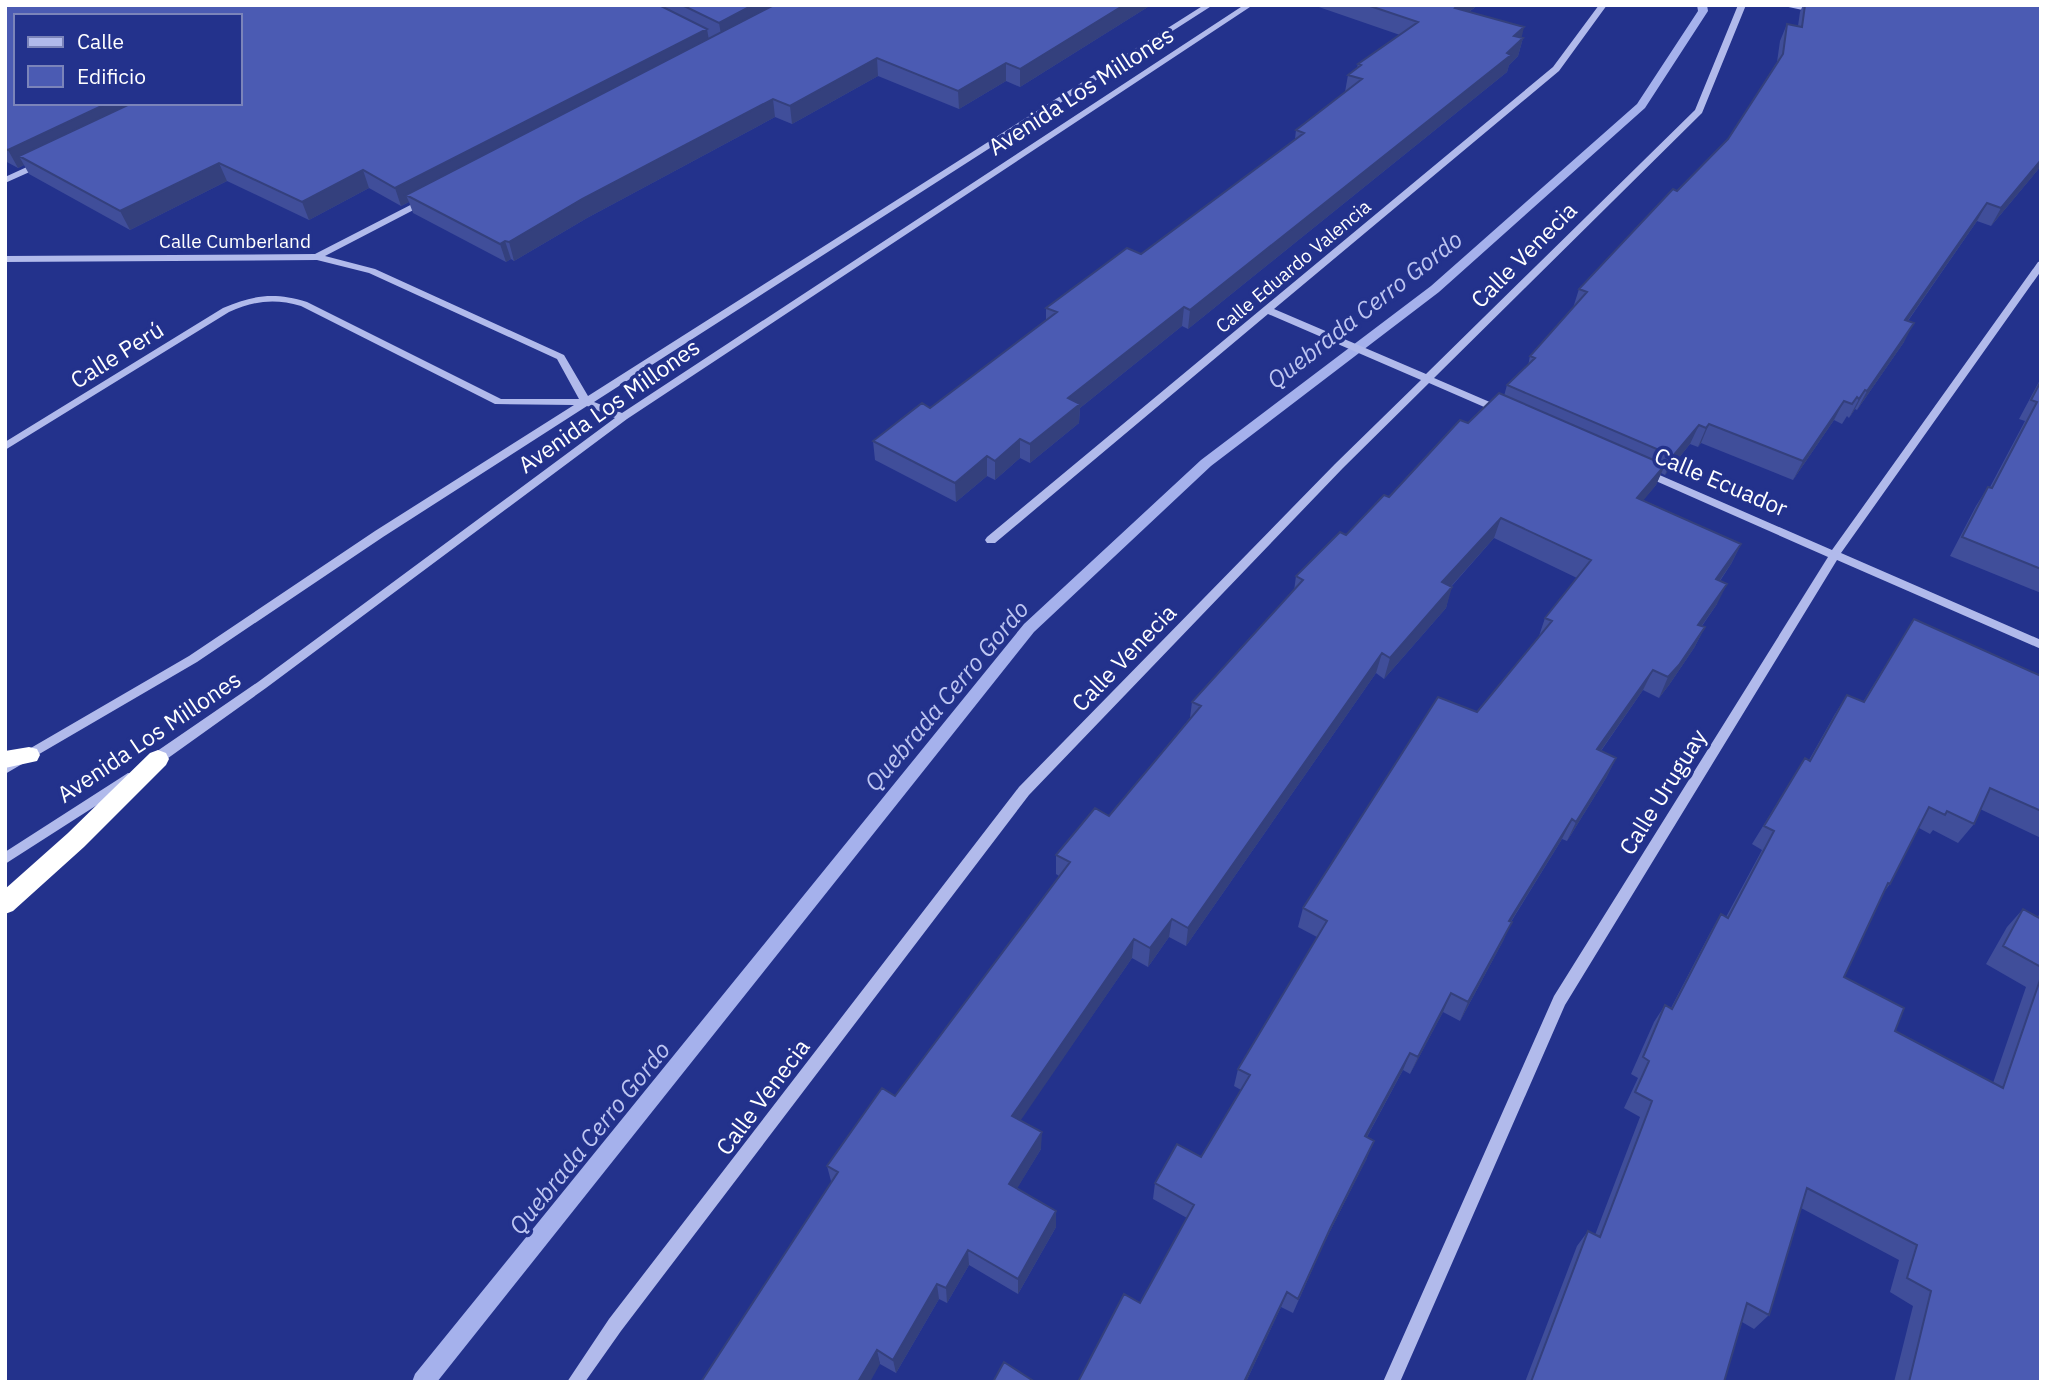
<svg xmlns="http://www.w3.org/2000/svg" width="2046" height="1387" font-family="'IBM Plex Sans',sans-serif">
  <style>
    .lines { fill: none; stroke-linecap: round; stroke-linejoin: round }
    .stream { fill: #a5b1ec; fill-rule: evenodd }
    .minor { fill: #b1baeb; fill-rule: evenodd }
    .highway { fill: #fff; fill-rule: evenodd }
    .wall { fill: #404e9a; fill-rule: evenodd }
    .shaded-wall { fill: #34407d }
    .building { fill: #4b5bb3; stroke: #34407d; stroke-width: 2 }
    .labels { text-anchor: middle; stroke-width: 7; stroke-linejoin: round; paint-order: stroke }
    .far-street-label { font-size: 19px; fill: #fff; stroke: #23328c }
    .street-label { font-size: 23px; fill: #fff; stroke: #23328c }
    .water-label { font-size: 24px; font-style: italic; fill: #bdc5f2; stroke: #23328c }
  </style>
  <rect width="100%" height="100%" fill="#23328c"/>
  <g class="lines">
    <path class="stream" d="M1697,5H1707L1708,11L1645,108L1439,292L1211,466L1034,632L437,1382H412L415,1374L1024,624L1201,460L1431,286L1637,104L1698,11Z"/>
    <path class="minor" d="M1204,5H1213L594,402L622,413L1244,5H1253L627,419L266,688L157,766H147L146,762L147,758L258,682L615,418L587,406L383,537L197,662L5,774V763L189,656L375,531L574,405L495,404L301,306C274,298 254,301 229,312L5,450V442L223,308C254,295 274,292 307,302L501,399H579L557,359L369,273L317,260L5,262V256L315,254L424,198L428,201L427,203L325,256L375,269L564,355L588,396Z
      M1599,5H1607L1559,71L1274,309L1426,374L1695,110L1738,5H1746L1702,113L1434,378L1506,409V413H1498L1429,383L1343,468L1029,795L621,1331L585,1382H567L609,1319L1019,787L1335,464L1421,380L1268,314L995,543H987L985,540L987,537L1553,67Z
      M1779,5H1797L1821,11L1817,13Z
      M40,161L44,164L43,166L5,183V177Z
      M2041,261V271L1841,553L2041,640V649L1837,560L1565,1005L1400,1382H1383L1554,996L1828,557L1640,474L1639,472L1644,468L1648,470L1832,550L2038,262Z
      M128,773L133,774L134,778L133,782L5,864V852Z"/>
    <path class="highway" d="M29,747L37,749L40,755L37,761L5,768V751Z
      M158,750L166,753L169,759L166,765L84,847L13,911L5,914V889L68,833L150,753Z"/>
  </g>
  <path class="wall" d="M5,5H1151L1020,87L1006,81L959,109L878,76L792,124L775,117L587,218L514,261L511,259L506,262L413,213L409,202L401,206L369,188L309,220L227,181L130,230L29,174L24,165L18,168L5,161ZM240,16V103H16Z
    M1313,5H1478L1469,12L1523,38L1518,56L1509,65L1507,72L1188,329L1182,326L1080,408L1079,423L1030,463L1020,458L995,480L987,476L956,502L875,460L873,441L930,408L1046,320V308L1141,254L1295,139L1296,130L1345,92L1348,75L1357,68L1358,64L1400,35Z
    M1803,5H2041V166L1991,226L1977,221L1908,321L1904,342L1857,410L1855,409L1849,418L1847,416L1842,424L1834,420L1793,480L1701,443L1698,447L1690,444L1665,475L1661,473L1656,485L1643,500L1741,544L1731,564L1720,581L1717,604L1702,626L1705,627L1694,648L1669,685L1659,698L1643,690L1601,751L1616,758L1606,778L1567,841L1562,839L1511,922L1503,941L1460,1021L1443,1012L1410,1074L1403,1070L1367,1137V1158L1323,1245L1293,1313L1281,1307L1246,1382H1078L1140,1303L1187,1218L1153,1199L1155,1183L1201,1157L1241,1090L1234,1086L1238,1069L1317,937L1298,927L1303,908L1477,712L1538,639L1545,618L1577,578L1494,538L1451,587L1446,608L1384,679L1376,673L1186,946L1169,937L1148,967L1132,958L1020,1120L1041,1149L1017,1188L1056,1227L1018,1294L969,1265L947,1303L939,1299L896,1373L880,1364L827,1166L895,1096L1059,876L1056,874V855L1109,816L1190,718L1192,702L1294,591L1296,576L1346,535L1468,423L1504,396L1507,385L1528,366L1530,356L1573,308L1579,289L1728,139L1777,62L1780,41L1787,24L1798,26L1800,12Z
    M2041,378V593L1950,556L1976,506L1988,487H1990L2025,421L2019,419Z
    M1914,619L2041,676V838L1980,809L1974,824L1958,843L1933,830L1930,834L1919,828L1890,884L1884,892L1844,977L1895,1031L1993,1083L2026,987L1986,964L2007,927L2023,909L2038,917L2041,909V1382H1894L1913,1306L1890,1292L1899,1260L1801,1208L1769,1315L1754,1329L1742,1322L1724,1382H1525L1577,1246L1588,1231L1595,1235L1640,1117L1624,1108L1638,1078L1631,1074L1654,1022L1665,1005L1671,1008L1710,933L1721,914L1726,917L1762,850L1752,844L1805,758L1809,760L1835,714L1847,695L1863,702Z"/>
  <path class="shaded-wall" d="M753,5H788L722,40L719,23Z
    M1124,5H1151L1020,87V69Z
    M1458,5H1478L1451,25L1455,8Z
    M1524,27L1521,40L1523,38L1518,56L1509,65L1507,72L1188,329L1190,310Z
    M707,29L710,46L406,195L409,202L401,206L395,188Z
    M877,58L878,76L792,124L790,106Z
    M1006,63V81L959,109L958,91Z
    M773,99L775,117L587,218L514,261L509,242L582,199Z
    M108,103H154L19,156L24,165L18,168L8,150Z
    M2041,160V166L1991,226L2001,208Z
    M219,163L227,181L130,230L120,211Z
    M363,170L369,188L309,220L302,202Z
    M1987,203L1977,221L1895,339L1905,320Z
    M505,241L511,259L506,262L500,244Z
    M1184,307L1182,326L1080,408L1079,423L1030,463V444L1068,398Z
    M1914,323L1904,342L1857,410L1867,391Z
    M1865,390L1855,409L1849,418L1859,399Z
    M1844,401L1834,420L1793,480L1803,461Z
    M1709,424L1701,443L1698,447L1706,428Z
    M1699,425L1690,444L1665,475L1673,456Z
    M1020,439V458L995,480V461Z
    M987,456V476L956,502L955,483Z
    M1665,465L1656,485L1629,518L1637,498Z
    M1501,518L1494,538L1436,603L1442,582Z
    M1741,544L1731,564L1706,600L1716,579Z
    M1727,584L1717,604L1688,645L1698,625Z
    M1452,587L1446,608L1384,679L1390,658Z
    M1705,627L1694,648L1669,685L1659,698L1668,677Z
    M1382,653L1376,673L1186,946L1188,928Z
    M1653,670L1643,690L1588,769L1597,749Z
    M1616,758L1606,778L1567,841L1576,822Z
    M1572,819L1562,839L1500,939L1509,921Z
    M1172,919L1169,937L1148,967L1150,948Z
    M1512,922L1503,941L1460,1021L1468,1002Z
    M1134,939L1132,958L1012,1133V1116Z
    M1451,993L1443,1012L1410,1074L1418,1057Z
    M1410,1053L1403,1070L1358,1153L1365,1136Z
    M1042,1132L1041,1149L1010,1200L1009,1184Z
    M1374,1141L1367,1158L1323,1245L1293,1313L1330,1229Z
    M1056,1211V1227L1018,1294V1279Z
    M968,1250L969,1265L947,1303L946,1288Z
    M937,1284L939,1299L896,1373L893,1360Z
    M1287,1292L1281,1307L1246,1382H1244Z
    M877,1350L880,1364L870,1382H858Z"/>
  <path class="building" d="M5,5H659L707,29L395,188L363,170L302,202L219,163L120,211L19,156L132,103H240V16H16V103H108L8,150L5,149Z
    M682,5H753L719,23Z
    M774,5H1124L1020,69L1006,63L958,91L877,58L790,106L773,99L582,199L509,242L505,241L500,244L406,195Z
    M1367,5H1458L1455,8L1524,27L1514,36L1523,38L1507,53L1511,55L1190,310L1184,307L1068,398L1080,404L1030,444L1020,439L995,461L987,456L955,483L873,441L922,403L930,408L1057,312L1046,308L1127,248L1141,254L1304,133L1296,130L1362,79L1348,75L1361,65L1358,64L1418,22Z
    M1805,5H2041V160L2001,208L1987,203L1905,320L1914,323L1867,391L1865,390L1859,399L1857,397L1852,404L1844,401L1803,461L1709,424L1706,428L1699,425L1673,456L1507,385L1535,358L1530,356L1587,292L1579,289L1673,189L1677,191L1728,139L1783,54L1787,24L1802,27Z
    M2041,381V569L1962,537L1988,487L1992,488L2037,402L2031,400Z
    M1499,393L1665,465L1637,498L1741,544L1716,579L1727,584L1698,625L1705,627L1679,665L1668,677L1653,670L1597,749L1616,758L1576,822L1572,819L1509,921L1512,922L1468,1002L1451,993L1418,1057L1410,1053L1365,1136L1374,1141L1330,1229L1298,1299L1287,1292L1244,1382H1078L1124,1294L1140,1303L1194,1205L1155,1183L1177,1144L1201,1157L1250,1075L1238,1069L1327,921L1303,908L1438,697L1477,712L1552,621L1545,618L1591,560L1501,518L1442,582L1452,587L1390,658L1382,653L1188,928L1172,919L1150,948L1134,939L1012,1116L1042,1132L1009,1184L1056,1211L1018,1279L968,1250L946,1288L937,1284L893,1360L877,1350L858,1382H701L838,1172L827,1166L882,1088L895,1096L1070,862L1056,855L1095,808L1109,816L1201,706L1192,702L1303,580L1296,576L1340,532L1346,535L1384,495L1389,497L1460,420L1468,423Z
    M1914,619L2041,676V811L1990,788L1974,824L1947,811L1945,815L1929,807L1890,884L1888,883L1844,977L1904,1008L1895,1031L2003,1088L2041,977V1382H1909L1931,1291L1907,1278L1917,1245L1807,1188L1769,1315L1747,1303L1724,1382H1531L1588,1231L1600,1237L1652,1101L1635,1092L1649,1061L1643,1057L1665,1005L1672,1009L1721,914L1728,918L1774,831L1764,826L1805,758L1810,761L1847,695L1864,702Z
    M2023,909L2041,919V967L2003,946Z
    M1004,1362L1035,1382H993Z"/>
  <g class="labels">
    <g class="far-street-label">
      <text x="235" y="248">Calle Cumberland</text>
      <text transform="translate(1293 266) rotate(-40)" y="7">Calle Eduardo Valencia</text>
    </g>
    <g class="street-label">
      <text transform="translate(1081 91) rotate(-33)" y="8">Avenida Los Millones</text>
      <text transform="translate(1524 255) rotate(-45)" y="8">Calle Venecia</text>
      <text transform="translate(117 355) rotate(-32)" y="8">Calle Perú</text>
      <text transform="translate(609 406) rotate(-35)" y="8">Avenida Los Millones</text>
      <text transform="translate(1721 482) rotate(23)" y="8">Calle Ecuador</text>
      <text transform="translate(1124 658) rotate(-46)" y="8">Calle Venecia</text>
      <text transform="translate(149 737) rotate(-34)" y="8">Avenida Los Millones</text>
      <text transform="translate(1663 792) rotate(-58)" y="8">Calle Uruguay</text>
      <text transform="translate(763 1097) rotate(-53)" y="8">Calle Venecia</text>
    </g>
    <g class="water-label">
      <text transform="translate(1365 310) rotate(-38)" y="8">Quebrada Cerro Gordo</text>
      <text transform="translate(947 696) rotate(-50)" y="8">Quebrada Cerro Gordo</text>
      <text transform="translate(590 1138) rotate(-51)" y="8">Quebrada Cerro Gordo</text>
    </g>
  </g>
  <rect width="2046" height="1387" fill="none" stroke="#ffffff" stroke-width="14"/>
  <rect x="14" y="14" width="228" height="91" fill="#23328c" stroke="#7b84ba" stroke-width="2"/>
  <rect x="28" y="37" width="35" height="10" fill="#b1baeb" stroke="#7b84ba" stroke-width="2"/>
  <text x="77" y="49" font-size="21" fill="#ffffff">Calle</text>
  <rect x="28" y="66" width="35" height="21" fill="#4b5bb3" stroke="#7b84ba" stroke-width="2"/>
  <text x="77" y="84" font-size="21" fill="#ffffff">Edificio</text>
</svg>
